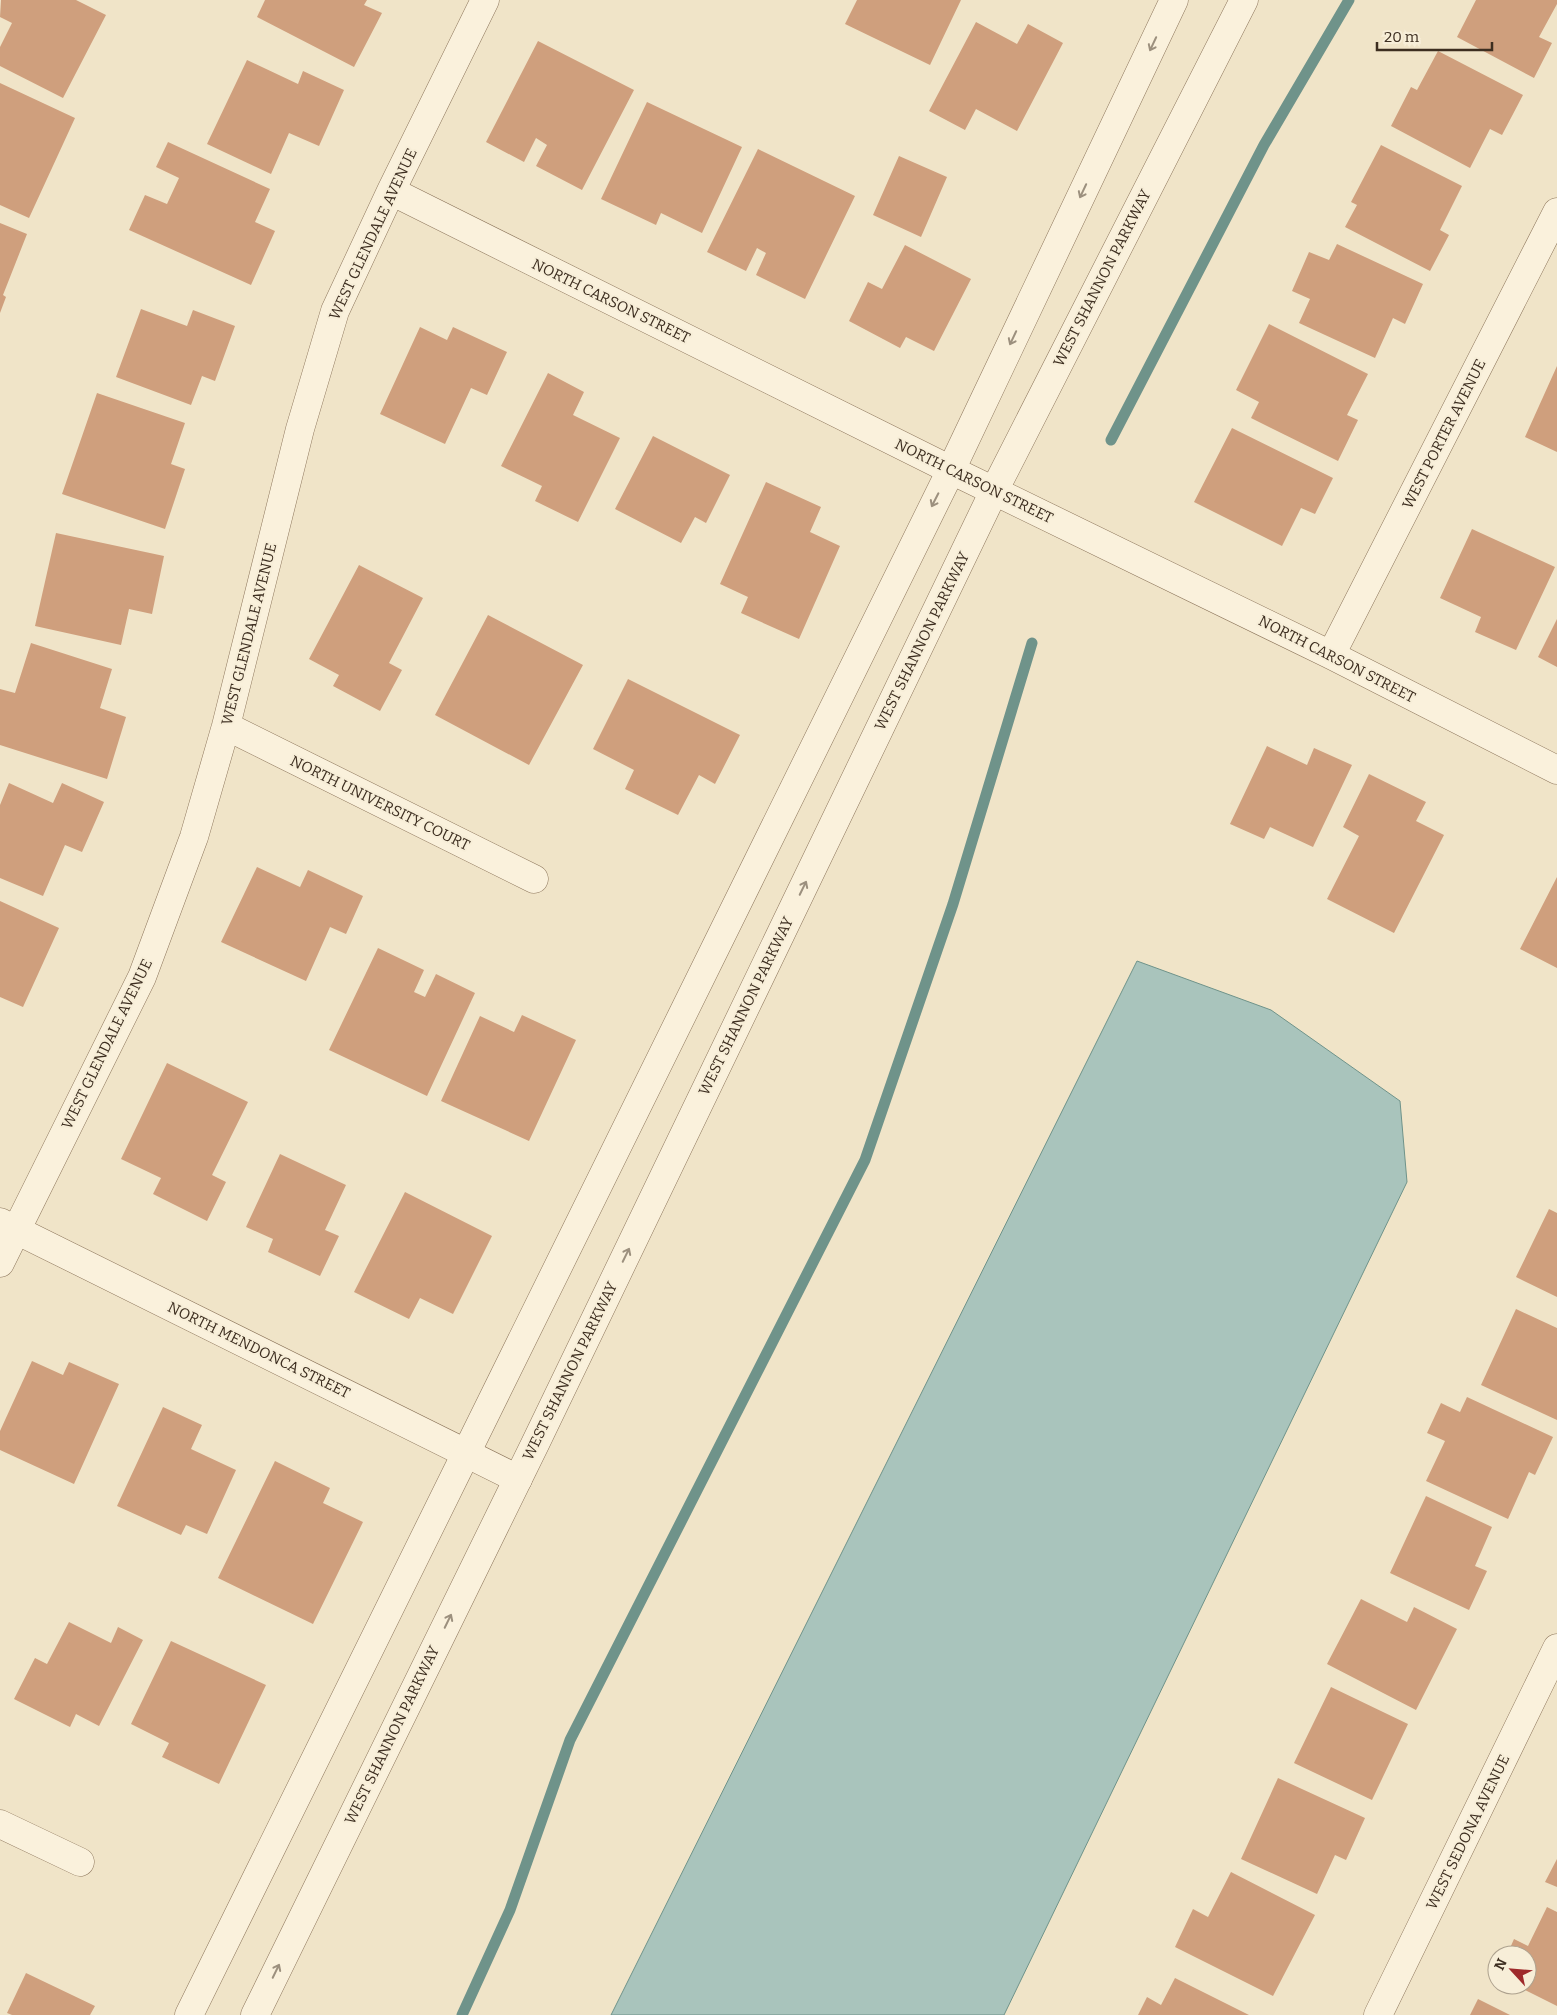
<svg xmlns="http://www.w3.org/2000/svg" width="1557" height="2015" font-family="Bitter,serif">
  <style>
    .water { fill: #a9c4bc; stroke: #6f938a }
    .lines { fill: none; stroke-linecap: round; stroke-linejoin: round }
    .stream { stroke: #6f938a; stroke-width: 11 }
    .building { fill: #cf9f7d }
    .minor-casing { stroke: #8d765c; stroke-width: 29 }
    .tertiary-casing { stroke: #8d765c; stroke-width: 29 }
    .minor { stroke: #faf1dc; stroke-width: 28 }
    .tertiary { stroke: #faf1dc; stroke-width: 28 }
    .oneway { stroke: #9c907e }
    .labels { text-anchor: middle; stroke-width: 4; stroke-linejoin: round; paint-order: stroke }
    .street-label { font-size: 15px; fill: #3d2e20; stroke: #f7eed8 }
  </style>
  <rect width="100%" height="100%" fill="#f0e4c8"/>
  <path class="water" d="M1137,961L1271,1010L1400,1101L1407,1182L1004,2015H611Z"/>
  <g class="lines">
    <path class="stream" d="M1111,440L1264,145L1349,0
      M462,2015L510,1910L570,1740L865,1160L953,904L1032,643"/>
  </g>
  <path class="building" d="M1,0H76L106,15L63,98L0,66V47L12,23L0,17Z
    M265,0H367L364,5L382,13L354,67L257,17Z
    M857,0H961L930,65L845,24Z
    M1476,0H1557V4L1539,37L1552,43L1534,78L1457,37Z
    M976,22L1017,44L1028,24L1063,43L1017,131L976,109L965,130L929,111Z
    M538,41L634,90L582,190L536,166L547,145L536,138L524,162L486,142Z
    M1438,51L1523,95L1502,135L1490,129L1470,168L1391,126L1411,87L1417,90Z
    M247,60L298,84L303,71L344,90L319,146L289,133L271,174L207,144Z
    M0,83L75,118L29,218L0,205Z
    M647,102L742,147L702,233L661,213L656,225L601,199Z
    M168,142L270,189L255,222L275,231L251,285L129,230L145,195L167,204L179,178L156,167Z
    M1381,145L1462,186L1440,230L1449,235L1430,271L1345,227L1357,205L1351,202Z
    M758,149L855,196L805,299L756,275L766,253L757,248L746,271L707,252Z
    M899,156L947,177L921,237L873,215Z
    M0,223L27,234L3,295L6,297L0,313Z
    M1337,244L1423,284L1405,324L1393,318L1375,358L1299,323L1310,299L1292,291L1309,252L1329,260Z
    M905,245L971,279L934,351L906,337L900,348L849,321L868,282L882,289Z
    M141,309L187,326L193,310L235,326L215,381L202,376L191,405L116,377Z
    M1269,324L1368,374L1347,415L1358,420L1338,461L1251,418L1259,402L1236,390Z
    M420,327L447,340L453,327L507,352L487,395L471,388L445,444L380,414Z
    M1557,366V452L1525,437Z
    M548,373L584,392L573,415L620,438L578,522L535,501L542,486L501,466Z
    M97,393L185,423L171,464L185,469L165,529L62,494Z
    M1232,428L1333,478L1315,514L1301,508L1282,546L1194,502Z
    M653,436L730,475L706,523L695,517L681,543L615,509Z
    M766,482L821,507L810,532L840,546L799,639L741,613L748,597L720,584Z
    M1472,529L1555,567L1516,650L1475,632L1481,617L1440,598Z
    M56,533L164,556L152,614L129,609L121,645L35,626Z
    M359,565L423,598L389,663L402,670L380,711L333,686L339,675L309,659Z
    M488,615L583,665L529,765L435,715Z
    M1557,619V667L1538,657Z
    M31,643L112,669L100,708L126,717L107,779L0,745V689L15,693Z
    M628,679L740,735L715,784L699,775L678,815L625,789L634,770L593,749Z
    M1267,746L1307,765L1314,748L1352,765L1313,847L1270,827L1264,839L1230,824Z
    M1369,774L1426,802L1416,821L1444,835L1394,933L1327,899L1359,836L1343,827Z
    M9,783L53,803L62,783L104,802L82,852L65,845L43,896L0,878V805Z
    M257,867L300,887L308,870L363,896L346,934L330,927L306,981L221,942Z
    M1557,877V968L1520,949Z
    M0,901L59,928L23,1007L0,997Z
    M378,948L424,970L414,992L425,997L436,974L475,993L427,1096L329,1050Z
    M522,1015L576,1040L529,1141L441,1101L480,1016L514,1032Z
    M167,1063L248,1102L212,1175L226,1182L207,1221L153,1194L161,1178L121,1159Z
    M280,1154L346,1185L325,1230L339,1236L320,1276L268,1252L273,1239L246,1227Z
    M405,1192L492,1236L453,1314L420,1298L409,1319L354,1292Z
    M1549,1209L1557,1213V1297L1516,1277Z
    M1516,1309L1557,1328V1420L1481,1385Z
    M32,1361L63,1375L69,1362L119,1384L74,1484L0,1450V1431Z
    M1467,1397L1553,1437L1535,1475L1529,1472L1508,1519L1426,1481L1445,1441L1427,1433L1441,1403L1460,1412Z
    M163,1407L202,1425L191,1449L236,1470L207,1534L186,1525L181,1535L117,1506Z
    M275,1461L330,1488L323,1503L363,1522L313,1624L218,1578Z
    M1426,1496L1492,1527L1475,1566L1487,1571L1469,1610L1390,1573Z
    M1361,1599L1407,1622L1414,1607L1457,1629L1416,1710L1327,1664Z
    M69,1622L111,1643L118,1627L143,1640L99,1726L76,1714L70,1727L14,1699L35,1658L47,1664Z
    M171,1641L266,1685L219,1784L162,1757L169,1743L131,1724Z
    M1331,1687L1408,1724L1372,1800L1294,1763Z
    M1278,1778L1365,1818L1346,1860L1335,1855L1317,1894L1241,1859Z
    M1557,1859V1887L1545,1882Z
    M1231,1872L1315,1915L1273,1996L1175,1947L1193,1909L1208,1917Z
    M1547,1907L1557,1912V2006L1515,1985H1527V1955H1507L1514,1939L1528,1946Z
    M26,1973L95,2006L90,2015H12L7,2013Z
    M1175,1978L1249,2015H1138L1147,1997L1161,2005Z
    M1478,1999L1510,2015H1470Z"/>
  <g class="lines">
    <g class="minor-casing">
      <path id="minor" d="M391,191L951,470L1331,655L1557,770
        M1331,655L1557,212
        M226,726L534,879
        M0,1222L518,1479
        M0,1263L142,977L194,837L226,726L300,429L335,311L391,191L485,0
        M0,1824L80,1862
        M1378,2015L1557,1648"/>
    </g>
    <g class="tertiary-casing">
      <path id="tertiary" d="M189,2015L951,470L1174,0
        M255,2015L536,1442L994,491L1244,0"/>
    </g>
    <use href="#minor" class="minor"/>
    <use href="#tertiary" class="tertiary"/>
  </g>
  <defs><path id="oneway-shaft" d="M-6 0H5M1.5-3L5.5 0L1.5 3" fill="none" stroke-width="1.6" stroke-linecap="round" stroke-linejoin="round" transform="scale(1.25)"/></defs>
  <g class="oneway">
    <use href="#oneway-shaft" transform="translate(1153 44) rotate(115)"/>
    <use href="#oneway-shaft" transform="translate(1083 191) rotate(115)"/>
    <use href="#oneway-shaft" transform="translate(1013 338) rotate(115)"/>
    <use href="#oneway-shaft" transform="translate(935 500) rotate(117)"/>
    <use href="#oneway-shaft" transform="translate(803 888) rotate(-64)"/>
    <use href="#oneway-shaft" transform="translate(626 1255) rotate(-64)"/>
    <use href="#oneway-shaft" transform="translate(448 1621) rotate(-64)"/>
    <use href="#oneway-shaft" transform="translate(276 1971) rotate(-64)"/>
  </g>
  <g class="labels">
    <g class="street-label">
      <text transform="translate(373 234) rotate(-65)" y="5">WEST GLENDALE AVENUE</text>
      <text transform="translate(1102 278) rotate(-63)" y="5">WEST SHANNON PARKWAY</text>
      <text transform="translate(611 301) rotate(26)" y="5">NORTH CARSON STREET</text>
      <text transform="translate(1444 434) rotate(-63)" y="5">WEST PORTER AVENUE</text>
      <text transform="translate(974 481) rotate(26)" y="5">NORTH CARSON STREET</text>
      <text transform="translate(249 634) rotate(-76)" y="5">WEST GLENDALE AVENUE</text>
      <text transform="translate(922 641) rotate(-64)" y="5">WEST SHANNON PARKWAY</text>
      <text transform="translate(1337 659) rotate(27)" y="5">NORTH CARSON STREET</text>
      <text transform="translate(380 803) rotate(26)" y="5">NORTH UNIVERSITY COURT</text>
      <text transform="translate(746 1006) rotate(-64)" y="5">WEST SHANNON PARKWAY</text>
      <text transform="translate(107 1044) rotate(-64)" y="5">WEST GLENDALE AVENUE</text>
      <text transform="translate(259 1350) rotate(26)" y="5">NORTH MENDONCA STREET</text>
      <text transform="translate(570 1371) rotate(-64)" y="5">WEST SHANNON PARKWAY</text>
      <text transform="translate(392 1735) rotate(-64)" y="5">WEST SHANNON PARKWAY</text>
      <text transform="translate(1468 1832) rotate(-64)" y="5">WEST SEDONA AVENUE</text>
    </g>
  </g>
  <g transform="translate(1512 1970) rotate(296)"><circle r="24" fill="#f7eed8" stroke="#ada18e"/>
  <path d="M0-4L9 19L0 12L-9 19Z" fill="#9e2a2b"/>
  <text y="-8" font-size="14" font-weight="bold" text-anchor="middle" fill="#3d2e20">N</text>
  </g>
  <path d="M1377 42v8h115v-8" fill="none" stroke="#3d2e20" stroke-width="2.5"/>
  <text x="1384" y="42" font-size="15" fill="#3d2e20" stroke="#f7eed8" stroke-width="4" paint-order="stroke">20 m</text>
</svg>
